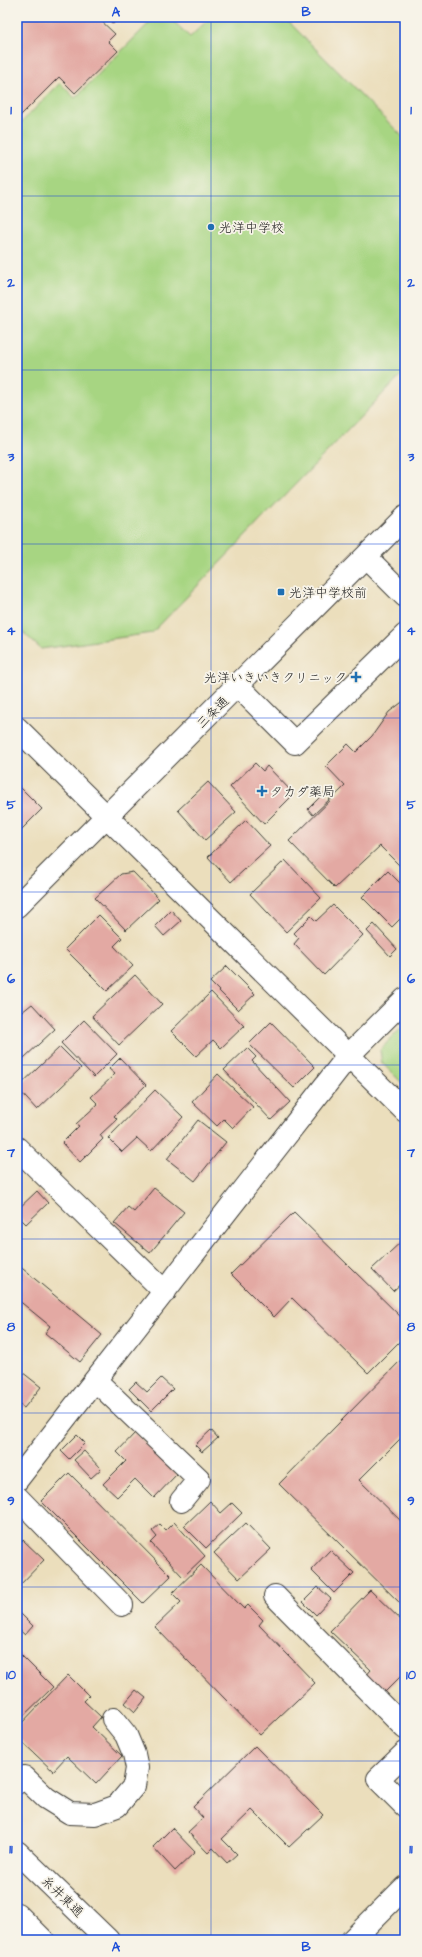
<svg xmlns="http://www.w3.org/2000/svg" width="422" height="1957" font-family="'Architects Daughter','Klee One',sans-serif">
  <style>
    .green { fill: #a7d582; stroke: #62784f }
    .building { fill: #e3a9a3 }
    .lines { fill: none; stroke-linecap: round; stroke-linejoin: round }
    .minor-casing { stroke: #3b3934; stroke-width: 24 }
    .highway-casing { stroke: #3b3934; stroke-width: 24 }
    .minor { stroke: #fff; stroke-width: 22 }
    .highway { stroke: #fff; stroke-width: 22 }
    .grid { fill: none; stroke: #1d4ed8; stroke-width: 1; stroke-opacity: 0.55 }
    .poi-dot { fill: #1f6fb2; stroke: #f7f3e8; stroke-width: 1.5 }
    .labels { text-anchor: middle; stroke-width: 3.5; stroke-linejoin: round; paint-order: stroke }
    .poi-label { font-size: 13px; fill: #1c1c1c; stroke: #f7f3e8; text-anchor: start }
    .street-label { font-size: 13px; fill: #1c1c1c; stroke: #f7f3e8 }
    .neatline { fill: none; stroke: #1d4ed8; stroke-width: 1.5 }
    .grid-label { font-size: 13px; text-anchor: middle; font-weight: bold; fill: #1d4ed8 }
  </style>
  <rect width="100%" height="100%" fill="#f7f3e8"/>
  <filter id="ink" filterUnits="userSpaceOnUse"><feTurbulence type="fractalNoise" baseFrequency=".025" numOctaves="2"/><feDisplacementMap in="SourceGraphic" scale="8" xChannelSelector="R" yChannelSelector="G"/><feConvolveMatrix kernelMatrix="1 2 1 2 8 2 1 2 1" color-interpolation-filters="sRGB"/></filter>
  <filter id="wash" filterUnits="userSpaceOnUse"><feTurbulence type="fractalNoise" baseFrequency=".012" numOctaves="4" result="noise"/><feDisplacementMap in="SourceGraphic" scale="16" xChannelSelector="R" yChannelSelector="G"/><feGaussianBlur stdDeviation="0.9" result="paint"/><feColorMatrix in="noise" values="0 0 0 0 0 0 0 0 0 0 0 0 0 0 0 0 0 1.4 0 .05"/><feComposite in="paint" operator="in"/></filter>
  <g filter="url(#wash)">
    <rect width="100%" height="100%" fill="#ebdebc"/>
    <path class="green" d="M155,17H169L190,37L211,17H284L405,139V371L152,633L41,649L17,627V127L60,83L75,98Z
      M405,1024V1086L382,1063L380,1050Z"/>
    <g id="blocks">
      <path class="building" d="M17,17H97L115,34L108,41L118,51L75,93L59,77L17,119Z
        M106,17H119L113,24Z
        M405,700V871L380,846L335,888L289,841L345,786L326,766L348,744L356,752L372,736L389,712Z
        M255,763L263,771L267,766L294,794L264,824L230,787Z
        M208,782L236,812L205,840L178,810Z
        M17,784L42,809L17,834Z
        M325,792L331,798L313,815L308,809Z
        M246,820L270,846L231,882L208,857Z
        M285,860L321,898L286,932L250,894Z
        M388,871L405,888V924L400,919L392,927L362,897Z
        M133,872L159,899L126,930L95,898L121,874Z
        M333,905L363,935L324,975L294,944L299,938L294,933L311,916L316,921Z
        M171,910L181,921L164,936L155,926Z
        M99,915L122,938L114,946L133,966L107,991L65,949Z
        M374,924L397,949L390,956L367,931Z
        M227,966L255,994L238,1010L210,982Z
        M135,975L162,1004L119,1045L92,1016Z
        M211,992L244,1026L221,1048L213,1040L196,1056L171,1031Z
        M32,1004L55,1029L24,1058L17,1050V1007L22,1012Z
        M84,1020L117,1054L94,1077L61,1043Z
        M271,1022L315,1067L294,1088L249,1044Z
        M60,1047L81,1068L37,1110L17,1088Z
        M247,1048L256,1057L252,1061L290,1102L271,1120L224,1070Z
        M120,1058L146,1085L114,1116L117,1119L100,1135L103,1139L80,1162L62,1143L79,1126L76,1124L98,1104L91,1097L115,1074L109,1069Z
        M218,1074L253,1107L233,1128L224,1119L217,1126L192,1102Z
        M155,1090L183,1117L151,1151L137,1138L122,1152L108,1138Z
        M198,1120L226,1142L195,1181L167,1159Z
        M154,1188L184,1212L150,1253L114,1223L128,1207L134,1212Z
        M37,1191L48,1203L26,1224L17,1215V1210Z
        M294,1212L405,1321V1336L368,1373L292,1298L274,1317L231,1274Z
        M405,1238V1280L393,1291L372,1269Z
        M17,1264L102,1335L80,1362L45,1333L50,1326L17,1299Z
        M405,1356V1434L359,1480L405,1525V1608L279,1484Z
        M17,1368L41,1387L24,1408L17,1403Z
        M161,1378L173,1389L151,1411L129,1389L136,1382L147,1392Z
        M211,1430L218,1438L202,1452L195,1445Z
        M135,1433L177,1474L154,1498L135,1479L117,1497L103,1484L126,1461L117,1452Z
        M77,1435L85,1443L69,1459L61,1451Z
        M84,1451L101,1469L91,1478L74,1460Z
        M69,1473L171,1576L143,1603L41,1501Z
        M210,1501L221,1513L232,1503L242,1513L206,1548L184,1526Z
        M174,1522L205,1556L183,1577L151,1543L157,1537L152,1531L160,1524L166,1530Z
        M246,1523L271,1549L239,1579L214,1553Z
        M23,1540L44,1560L17,1588V1546Z
        M330,1550L354,1573L334,1593L311,1570Z
        M201,1565L244,1609L248,1605L263,1620L259,1625L315,1683L260,1735L155,1627L181,1602L172,1593Z
        M318,1587L331,1599L316,1615L303,1602Z
        M370,1590L405,1624V1672L383,1694L365,1677L371,1670L330,1631Z
        M17,1610L33,1626L25,1635L17,1628Z
        M17,1651L53,1687L17,1722Z
        M68,1675L89,1696L84,1701L101,1717L92,1727L122,1756L96,1784L67,1756L53,1771L17,1737V1728Z
        M136,1690L146,1698L135,1712L125,1703Z
        M255,1746L323,1815L289,1847L252,1810L222,1839L237,1854L227,1863L213,1848L208,1853L188,1832L203,1818L193,1807Z
        M172,1828L195,1852L175,1871L153,1847Z"/>
    </g>
  </g>
  <g filter="url(#ink)">
    <use href="#blocks" fill-opacity="0" stroke="#3b3934" stroke-width="1"/>
    <g class="lines">
      <g class="minor-casing">
        <path id="minor" d="M366,557L405,596
          M238,686L295,743L405,635
          M17,728L405,1111
          M17,906L405,517
          M17,1148L165,1292
          M95,1380L199,1479L181,1501
          M17,1480L349,1055L405,999
          M17,1497L122,1605
          M275,1596L405,1728
          M405,1753L378,1779L405,1806
          M17,1783L24,1777L46,1798L70,1813L95,1814L117,1806L134,1786L137,1768L134,1754L126,1735L113,1719
          M17,1852L108,1940
          M17,1914L43,1940"/>
      </g>
      <g class="highway-casing">
        <path id="highway" d="M352,1940L405,1887"/>
      </g>
      <use href="#minor" class="minor"/>
      <use href="#highway" class="highway"/>
    </g>
  </g>
  <path class="grid" d="M211,17V1940M17,196H405M17,370H405M17,544H405M17,718H405M17,892H405M17,1065H405M17,1239H405M17,1413H405M17,1587H405M17,1761H405"/>
  <g class="poi-dot">
    <circle cx="211" cy="227" r="4"/>
    <rect x="277" y="588" width="8" height="8" rx="2"/>
    <path d="M354 671h4v4h4v4h-4v4h-4v-4h-4v-4h4z"/>
    <path d="M260 785h4v4h4v4h-4v4h-4v-4h-4v-4h4z"/>
  </g>
  <g class="labels">
    <g class="poi-label">
      <text x="219" y="232">光洋中学校</text>
      <text x="289" y="597">光洋中学校前</text>
      <text x="347" y="682" text-anchor="end">光洋いきいきクリニック</text>
      <text x="270" y="796">タカダ薬局</text>
    </g>
    <g class="street-label">
      <text transform="translate(212 712) rotate(-45)" y="5">三条通</text>
      <text transform="translate(63 1896) rotate(44)" y="5">糸井東通</text>
    </g>
  </g>
  <rect width="422" height="1957" fill="none" stroke="#f7f3e8" stroke-width="44"/>
  <rect x="22" y="22" width="378" height="1913" class="neatline"/>
  <g class="grid-label">
    <text x="116" y="16">A</text>
    <text x="306" y="16">B</text>
    <text x="11" y="114">1</text>
    <text x="411" y="114">1</text>
    <text x="11" y="287">2</text>
    <text x="411" y="287">2</text>
    <text x="11" y="461">3</text>
    <text x="411" y="461">3</text>
    <text x="11" y="635">4</text>
    <text x="411" y="635">4</text>
    <text x="11" y="809">5</text>
    <text x="411" y="809">5</text>
    <text x="11" y="983">6</text>
    <text x="411" y="983">6</text>
    <text x="11" y="1157">7</text>
    <text x="411" y="1157">7</text>
    <text x="11" y="1331">8</text>
    <text x="411" y="1331">8</text>
    <text x="11" y="1505">9</text>
    <text x="411" y="1505">9</text>
    <text x="11" y="1679">10</text>
    <text x="411" y="1679">10</text>
    <text x="11" y="1853">11</text>
    <text x="411" y="1853">11</text>
    <text x="116" y="1951">A</text>
    <text x="306" y="1951">B</text>
  </g>
</svg>
